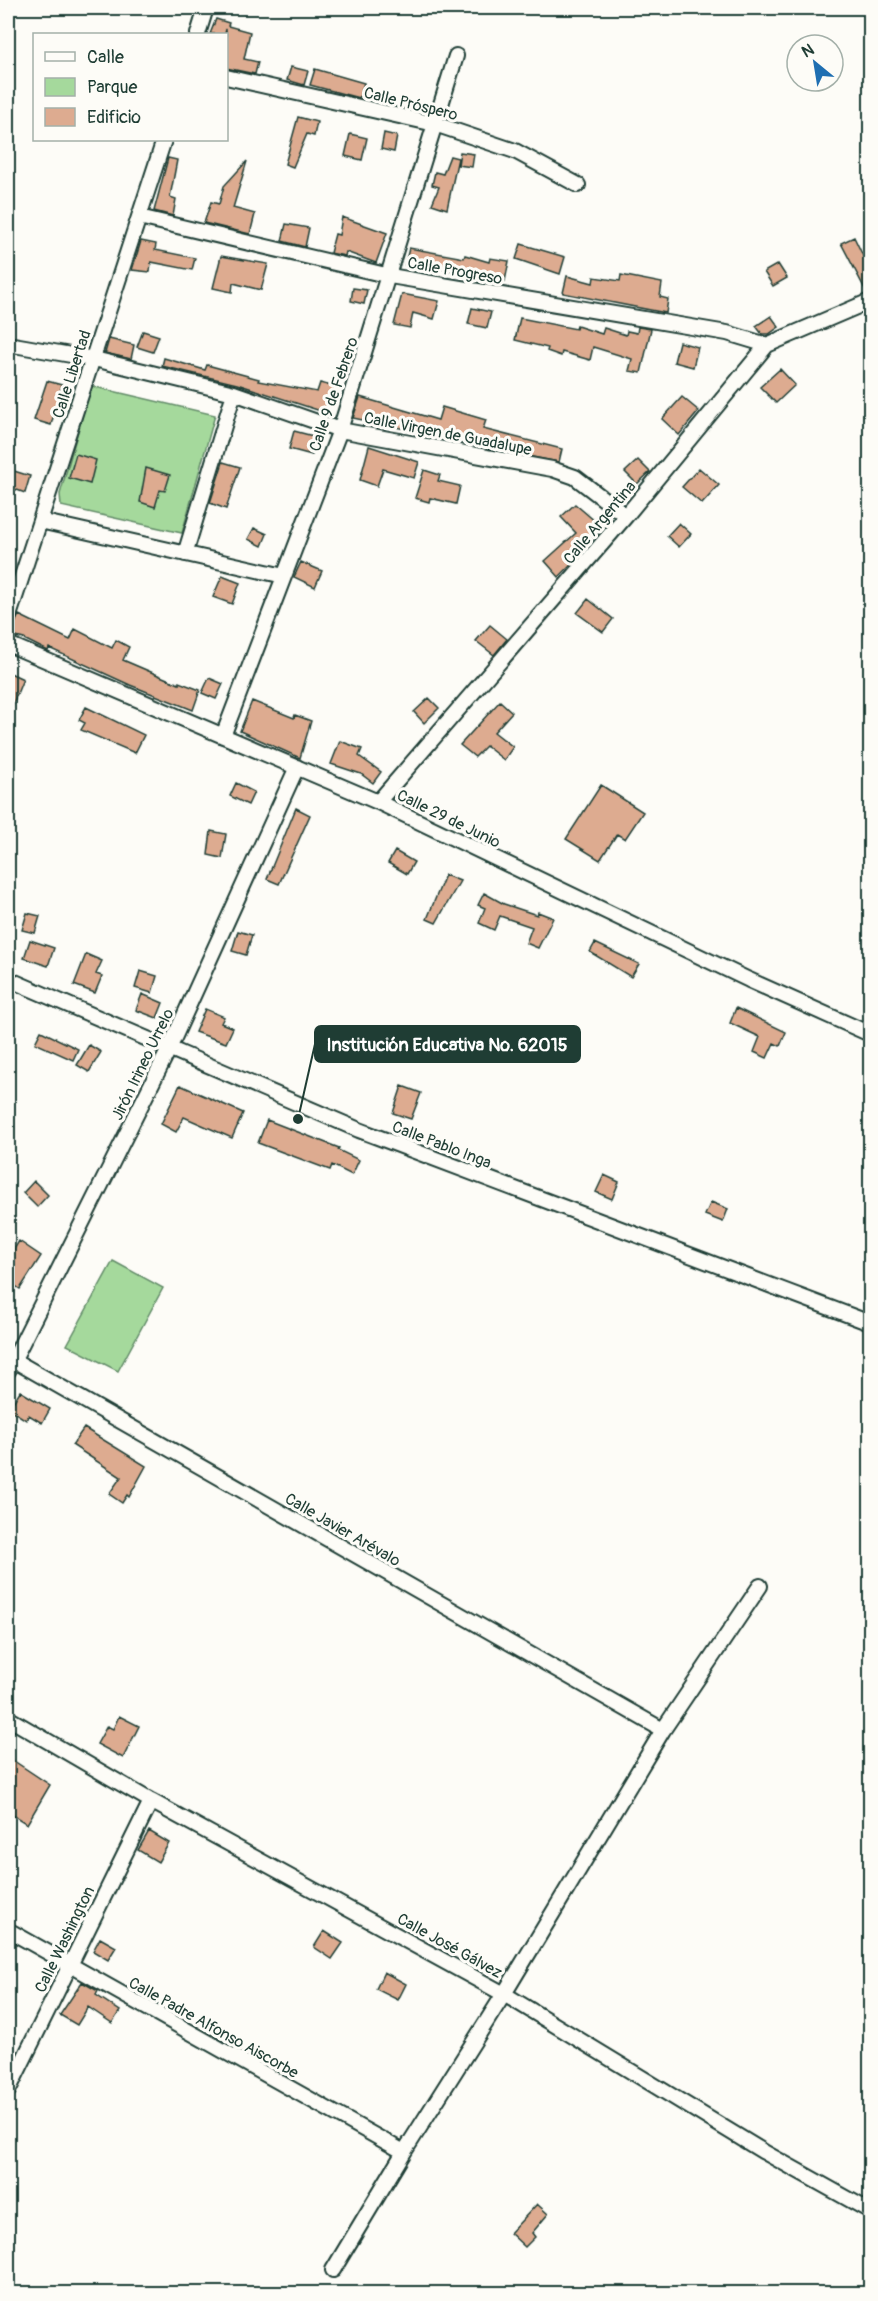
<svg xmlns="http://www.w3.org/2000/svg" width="878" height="2301" font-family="Pangolin,sans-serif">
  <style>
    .green { fill: #a5d99c; stroke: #628b68; stroke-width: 1.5 }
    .building { fill: #ddab90; stroke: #1f3d34; stroke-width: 1.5 }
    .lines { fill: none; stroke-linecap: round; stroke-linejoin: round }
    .minor-casing { stroke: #1f3d34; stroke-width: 18 }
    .minor { stroke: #fdfcf7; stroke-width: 14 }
    .labels { text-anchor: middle; stroke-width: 6; stroke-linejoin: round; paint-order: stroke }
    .street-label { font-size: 16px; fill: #1f3d34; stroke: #fdfcf7 }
    .leader { fill: none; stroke: #1f3d34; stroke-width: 2 }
    .callout-dot { fill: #1f3d34; stroke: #fdfcf7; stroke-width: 2 }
    .callout { fill: #1f3d34; stroke: #1f3d34; stroke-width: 2 }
    .callout-label { font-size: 18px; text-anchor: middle; font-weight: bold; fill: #fff }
  </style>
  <rect width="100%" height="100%" fill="#fdfcf7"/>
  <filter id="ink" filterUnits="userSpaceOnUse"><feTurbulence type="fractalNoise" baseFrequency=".0167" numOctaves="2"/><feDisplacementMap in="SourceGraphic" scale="12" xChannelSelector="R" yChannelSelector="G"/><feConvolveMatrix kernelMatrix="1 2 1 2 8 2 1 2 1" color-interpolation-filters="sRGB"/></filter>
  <g filter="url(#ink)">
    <path class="green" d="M91,386L215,415L182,533L61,506L60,494Z
      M113,1261L163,1288L118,1371L67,1345Z"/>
    <path class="building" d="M216,19L229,23L228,26L250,32L244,59L258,62L255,74L226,68V29L225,34H210Z
      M291,67L308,71L304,85L287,80Z
      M315,69L364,83L359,98L310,85Z
      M298,117L317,122L314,136L307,134L293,167L285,164Z
      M384,133L397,136L394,152L381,149Z
      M350,134L367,138L362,160L345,156Z
      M460,152L474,154L472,167L458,165Z
      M450,156L458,158L447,209L432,204L439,187L432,185L435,172L443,174Z
      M168,158L177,160L170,197L176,199L173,216L154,211Z
      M247,161L233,208L255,214L250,234L204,223L211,202L219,204L224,186Z
      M342,217L387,233L376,263L346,252L345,256L330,253L335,234L339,235Z
      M286,224L309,228L305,247L282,241Z
      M854,237L865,260L870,257V292L867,293L841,243Z
      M141,241L156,244L155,250L195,258L192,270L151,262L150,272L132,270Z
      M521,244L565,257L560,274L516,259Z
      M409,248L464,258L465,255L489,262L490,258L509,261L505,281L479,276L478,279L443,269L427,267L426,270L405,265Z
      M221,256L268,264L261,290L233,283L232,292L213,288Z
      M778,264L787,278L773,286L764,272Z
      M621,275L662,283L660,297L668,299L666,313L563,293L567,276L593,283L594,277L620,281Z
      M353,288L367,290L364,304L351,301Z
      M402,294L439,301L434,319L413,313L410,328L394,325Z
      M472,308L491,312L487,328L468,324Z
      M771,316L779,327L769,334H762L756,326Z
      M520,318L576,329L577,326L602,334L604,328L626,335L627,331L637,333L638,327L651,329L641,373L629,371L632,359L593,347L590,360L562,352L561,356L547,351L548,348L515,340Z
      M143,331L159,336L153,352L137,347Z
      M109,339L134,345L131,359L105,353Z
      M679,342L698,347L693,367L674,362Z
      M164,358L205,370L207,365L259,379L258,381L317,392L320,383L335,387L327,413L237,384L162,366Z
      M780,369L795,385L776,403L760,387Z
      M47,381L62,385L51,425L34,420Z
      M360,397L438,420L442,407L459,412L486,420L483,429L562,449L559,462L496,450L489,448L490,445L429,431L428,434L353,418Z
      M682,397L699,411L679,435L662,419Z
      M294,431L317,437L312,455L289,449Z
      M369,446L419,462L414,478L383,469L377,486L360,480Z
      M76,454L96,460L90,484L69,478Z
      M638,460L650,472L637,484L625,472Z
      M223,462L240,467L226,509L210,503Z
      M146,468L170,475L165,491L160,490L155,507L140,502Z
      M699,468L719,485L702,504L682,487Z
      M424,470L440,475L438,481L460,486L456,504L430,498L429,502L415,498Z
      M14,471L30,476L25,493L9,487Z
      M575,504L603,528L571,557L575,561L559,577L545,561L576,533L561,517Z
      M679,523L691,534L679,547L667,536Z
      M254,528L267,534L262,546L248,539Z
      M301,562L322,571L315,587L294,577Z
      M222,576L240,583L232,604L213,597Z
      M588,599L613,619L603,632L577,613Z
      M19,615L70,640L75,629L112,648L116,640L129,647L123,660L179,684V682L200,690L193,710L130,685L49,648L48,651L24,639L8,635V628L14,625Z
      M490,625L507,639L494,655L476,641Z
      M8,672L23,679L8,716Z
      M209,678L223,684L216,699L202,693Z
      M429,698L439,708L424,723L414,712Z
      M252,701L294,718L295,715L311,721L300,758L240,731Z
      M500,701L512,712L494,732L513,747L504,760L486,746L475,757L460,745Z
      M86,707L144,735L135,753L81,730L85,723L79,720Z
      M340,741L362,749L359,756L381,772L373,783L361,774L331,764Z
      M236,783L254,792L248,805L230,796Z
      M601,785L643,812L625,839L617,834L600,860L566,839Z
      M296,808L310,815L279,884L267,879Z
      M211,831L226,834L222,858L208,855Z
      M395,851L414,862L407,874L388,863Z
      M445,875L460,881L436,923L427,919Z
      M484,893L504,904L537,915L538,912L553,918L538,948L526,943L532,927L500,916L494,930L479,923L485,908L478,905Z
      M27,913L40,916L35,933L22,930Z
      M238,931L252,935L246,955L232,951Z
      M30,940L54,948L48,966L24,958Z
      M595,943L639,964L631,977L590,952Z
      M86,954L102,961L96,974L102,976L95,993L74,985Z
      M140,971L157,976L152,993L135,988Z
      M142,994L163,1003L157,1018L136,1010Z
      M736,1008L786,1032L780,1046L774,1043L767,1058L754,1052L760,1037L730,1023Z
      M205,1009L224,1017L221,1023L233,1028L226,1043L195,1032Z
      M41,1031L78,1049L73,1060L35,1043Z
      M89,1045L101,1052L89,1072L77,1065Z
      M180,1085L243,1113L232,1138L184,1117L176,1132L161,1124Z
      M402,1086L421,1093L411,1119L393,1113Z
      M267,1120L339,1148L338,1150L359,1160L352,1175L332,1165L330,1170L258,1143Z
      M604,1175L619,1182L612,1199L596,1192Z
      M34,1181L48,1195L37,1207L23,1193Z
      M711,1202L728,1209L723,1222L705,1215Z
      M19,1241L41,1256L20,1289L8,1281V1247L13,1251Z
      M20,1391L50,1409L42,1423L29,1415L26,1420L9,1409Z
      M84,1428L146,1466L129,1497L127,1495L122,1503L109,1494L121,1477L72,1445Z
      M119,1716L139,1726L123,1758L97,1744L107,1726L113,1729Z
      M8,1757L50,1785L27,1824L8,1812Z
      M149,1831L169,1843L158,1862L138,1850Z
      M324,1931L343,1943L332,1959L314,1947Z
      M100,1938L116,1947L108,1960L93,1951Z
      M384,1972L406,1984L398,2000L376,1989Z
      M82,1982L98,1991L96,1995L120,2011L112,2023L88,2007L77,2025L60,2015Z
      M537,2204L548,2214L532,2233L535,2237L525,2247L510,2233Z"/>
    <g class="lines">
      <g class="minor-casing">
        <path id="minor" d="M198,34L206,8
          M226,77L435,124L515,151L578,185
          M139,217L390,276L727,333L767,345
          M8,344L94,359L234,393L340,430L552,469L575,477L626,516
          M40,521L284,576
          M185,554L234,393
          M8,619L164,140
          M8,644L378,802L749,980L870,1034
          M223,736L340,430L456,56
          M378,802L626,516L767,345L870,301
          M8,979L359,1130L870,1323
          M8,1357L663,1730
          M8,1371L169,1049L297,767
          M8,1718L151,1801L504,1994L764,2152L870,2211
          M8,1930L404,2152
          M8,2091L151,1801
          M333,2270L404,2152L504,1994L663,1730L760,1586"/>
      </g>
      <use href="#minor" class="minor"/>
    </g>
  </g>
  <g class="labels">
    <g class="street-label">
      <text transform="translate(411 103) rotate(14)" y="6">Calle Próspero</text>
      <text transform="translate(455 270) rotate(10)" y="6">Calle Progreso</text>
      <text transform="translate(71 374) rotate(-72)" y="6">Calle Libertad</text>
      <text transform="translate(333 394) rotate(-71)" y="6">Calle 9 de Febrero</text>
      <text transform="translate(448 433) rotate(11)" y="6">Calle Virgen de Guadalupe</text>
      <text transform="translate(599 522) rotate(-50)" y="6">Calle Argentina</text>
      <text transform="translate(449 818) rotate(26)" y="6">Calle 29 de Junio</text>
      <text transform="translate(142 1064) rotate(-64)" y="6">Jirón Irineo Urrelo</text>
      <text transform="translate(442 1144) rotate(21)" y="6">Calle Pablo Inga</text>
      <text transform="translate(343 1529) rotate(30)" y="6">Calle Javier Arévalo</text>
      <text transform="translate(64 1939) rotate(-64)" y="6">Calle Washington</text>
      <text transform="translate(450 1945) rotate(29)" y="6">Calle José Gálvez</text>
      <text transform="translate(214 2027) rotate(29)" y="6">Calle Padre Alfonso Aiscorbe</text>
    </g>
  </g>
  <path class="leader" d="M298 1119L315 1044"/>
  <circle class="callout-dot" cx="298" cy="1119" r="6"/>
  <rect class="callout" x="315" y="1026" width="265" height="36" rx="6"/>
  <g class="callout-label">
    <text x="447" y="1051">Institución Educativa No. 62015</text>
  </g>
  <rect width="878" height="2301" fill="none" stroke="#fdfcf7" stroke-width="30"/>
  <rect x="15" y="15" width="848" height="2271" fill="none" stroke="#1f3d34" stroke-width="2" filter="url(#ink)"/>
  <rect x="33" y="33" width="195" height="108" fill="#fdfcf7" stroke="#a4b0a9" stroke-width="1.5"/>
  <rect x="45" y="52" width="30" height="9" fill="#fdfcf7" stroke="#a4b0a9" stroke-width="1.5"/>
  <text x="87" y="63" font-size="18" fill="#1f3d34">Calle</text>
  <rect x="45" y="78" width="30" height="18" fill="#a5d99c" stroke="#a4b0a9" stroke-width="1.5"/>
  <text x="87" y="93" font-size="18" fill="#1f3d34">Parque</text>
  <rect x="45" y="108" width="30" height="18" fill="#ddab90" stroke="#a4b0a9" stroke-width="1.5"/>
  <text x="87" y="123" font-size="18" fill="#1f3d34">Edificio</text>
  <g transform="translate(815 63) rotate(330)"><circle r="28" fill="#fdfcf7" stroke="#a4b0a9" stroke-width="1.5"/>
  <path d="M0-4.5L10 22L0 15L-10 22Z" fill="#1f6fb2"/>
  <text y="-9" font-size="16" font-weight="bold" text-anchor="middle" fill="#1f3d34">N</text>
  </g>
</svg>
